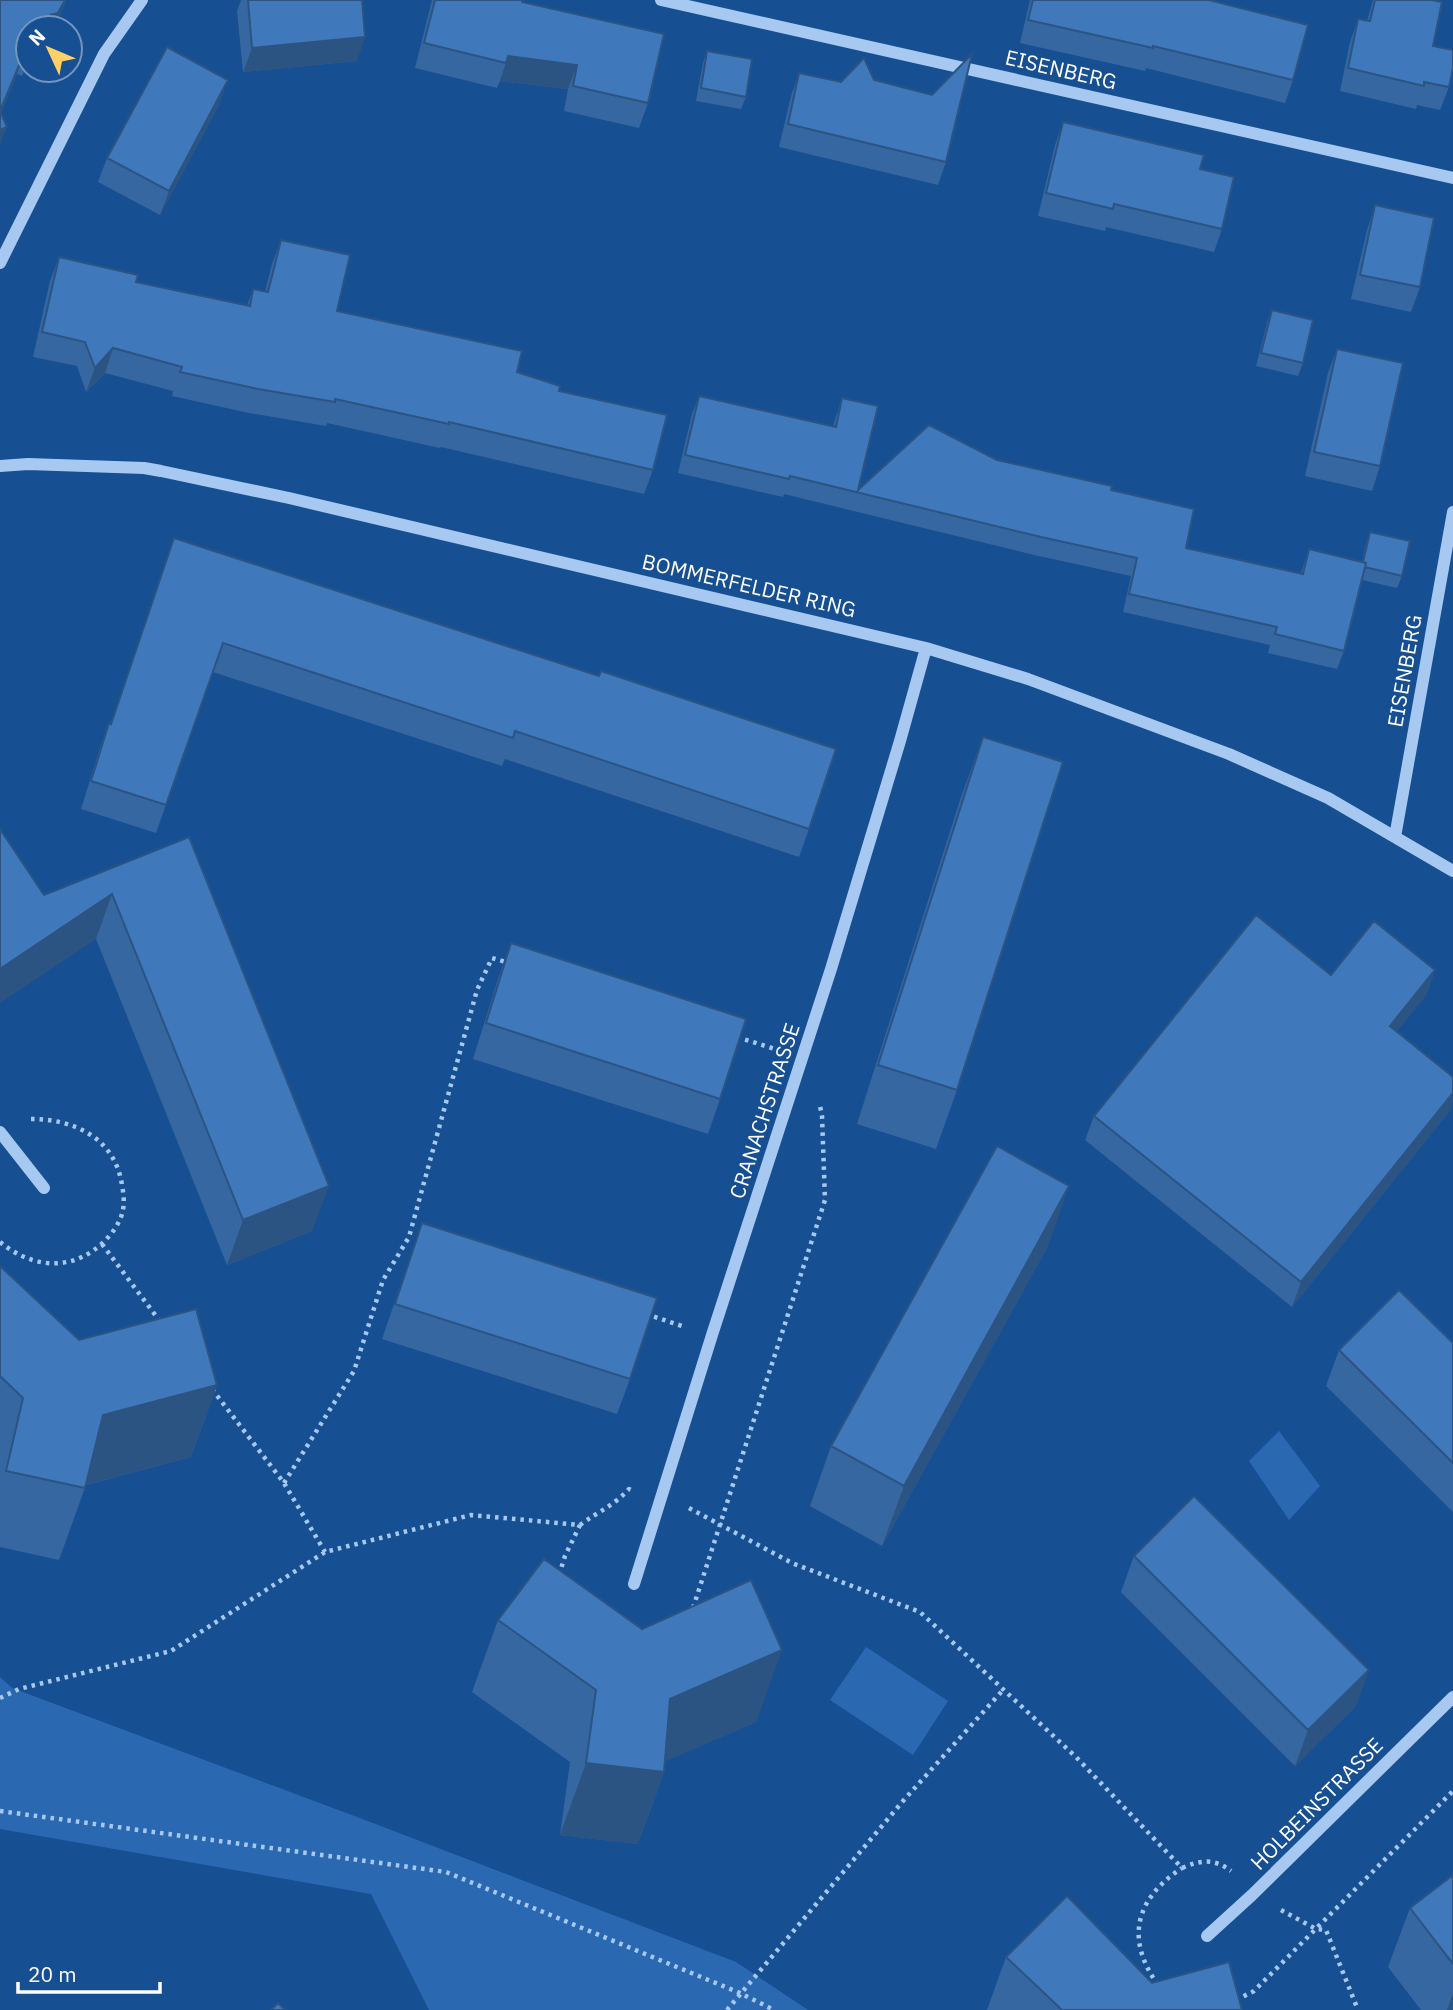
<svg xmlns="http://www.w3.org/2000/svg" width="1453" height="2010" font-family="'IBM Plex Sans',sans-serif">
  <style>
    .green { fill: #2a69b2 }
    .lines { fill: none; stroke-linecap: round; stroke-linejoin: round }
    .path { stroke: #a7c9f1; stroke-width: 4.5; stroke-dasharray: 3.5 5; stroke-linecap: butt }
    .minor { stroke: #a7c9f1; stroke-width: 12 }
    .wall { fill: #3667a1 }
    .shaded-wall { fill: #2c5483 }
    .building { fill: #3f78bb; stroke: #2c5483; stroke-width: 2 }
    .labels { text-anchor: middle; stroke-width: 6; stroke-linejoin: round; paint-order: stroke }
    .street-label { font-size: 21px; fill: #fff; stroke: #174f93 }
  </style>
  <rect width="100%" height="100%" fill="#174f93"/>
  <path class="green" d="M1279,1431L1320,1486L1289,1520L1249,1461Z
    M866,1647L948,1701L913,1755L830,1700Z
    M0,1677L12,1688L365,1820L736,1962L808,2010H429L371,1894L0,1829Z"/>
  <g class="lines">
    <path class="path" d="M737,1037L775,1049
      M0,1242C28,1265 63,1272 94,1250C105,1242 116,1230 121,1217C125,1206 124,1196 122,1185C115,1138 74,1119 31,1119
      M102,1244L162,1324
      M646,1314L685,1327
      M212,1389L284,1483L325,1552
      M284,1483L354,1371L383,1280L409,1237L477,990L492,958L509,963
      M689,1508L792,1563L920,1612L1076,1757L1182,1868C1200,1860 1214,1858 1231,1871
      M559,1575L565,1556L580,1525
      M693,1608L825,1200L822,1116L820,1106
      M0,1698L19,1689L171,1651L325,1552L471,1515L580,1525C599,1511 612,1507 629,1489L631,1490
      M0,1811L446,1872L740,1993L774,2010
      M1281,1910L1316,1929L1326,1930L1358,2010
      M1158,1985C1125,1939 1135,1899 1182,1868
      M1236,2000L1254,1991L1453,1791
      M727,2010L903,1801L1003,1690"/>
    <path class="minor" d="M661,0L1453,178
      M0,263L104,54L142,0
      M0,466L28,464L144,468L161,471L289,498L926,648L1028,679L1229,754L1328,798L1453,871
      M1395,837L1453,512
      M0,1132L44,1188
      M634,1584L712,1335L831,969L900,741L926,648
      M1207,1936L1252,1895L1453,1697"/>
  </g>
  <path class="wall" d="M0,0H66L58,20L54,28H28V64L22,76L17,74L1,113Z
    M241,0H362L357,61L243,72L237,11Z
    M432,0H522V2L648,103L639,128L564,111L568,89L500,81L497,88L415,68Z
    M1030,0H1209L1293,80L1285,103L1146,68L1145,71L1020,43Z
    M1373,0H1432L1433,46L1449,87L1440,110L1417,105L1416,109L1340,91L1350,42L1358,19L1367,21Z
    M707,51L746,97L741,109L696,101L703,63Z
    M799,73L841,82L874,80L946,162L938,185L779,147L791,96Z
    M219,105L160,215L98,182L107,158Z
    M1063,122L1200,169L1222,229L1214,252L1106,227L1105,231L1038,216L1055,145Z
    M1375,205L1420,287L1411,312L1351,299L1367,230Z
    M281,240L337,311L517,372L559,391L653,470L644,494L441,447L440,448L327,423L326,426L249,413L172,396L173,391L105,373L86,392L77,366L33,357L50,281L59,257L136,282L247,306L253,289L265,292L272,264Z
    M1272,310L1303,363L1298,376L1256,366L1267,323Z
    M1337,349L1380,466L1372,491L1305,476L1328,373Z
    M699,396L833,426L842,398L858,490L997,460L1111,490L1186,548L1301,573L1309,549L1362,562L1366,544L1370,532L1402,576L1397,588L1362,580L1344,651L1337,669L1268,653L1270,645L1123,612L1131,576L1034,555L784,494L783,497L678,473L692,414Z
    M174,538L809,829L799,857L505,759L502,766L213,672L156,833L81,809L99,751L109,723L111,724Z
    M983,737L957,1090L936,1149L857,1124L961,797Z
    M189,837L312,1231L227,1265L96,939L44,895Z
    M511,943L720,1099L708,1134L473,1059L498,979Z
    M1435,970L1426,995L1397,1031L1453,1077L1452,1108L1292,1307L1085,1140L1094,1116L1331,975Z
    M422,1223L630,1379L617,1414L382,1339Z
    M1048,1246L882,1546L810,1506L831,1446Z
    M0,1266L79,1340L217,1385L191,1457L86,1485L59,1560L0,1547Z
    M1453,1343V1512L1326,1386L1339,1350Z
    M1134,1556L1356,1706L1295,1766L1121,1592Z
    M498,1620L756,1722L665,1761L664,1772L638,1844L560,1835L570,1762L472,1692Z
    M1453,1875V2010H1421L1388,1967L1410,1908Z
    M1006,1957L1152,1983L1242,2010H987Z"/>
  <path class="shaded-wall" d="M66,0L58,20L54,28H43L50,15Z
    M365,37L357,61L243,72L252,48Z
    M25,51L17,74L0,115V111Z
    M508,56L577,65L568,89L500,81Z
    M28,59V64L22,76Z
    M228,80L219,105L160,215L169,191Z
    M7,127L0,145V130Z
    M113,348L105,373L86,392L95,368Z
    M112,894L96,939L0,1003V969Z
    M1435,970L1426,995L1381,1051L1390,1026Z
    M1453,1093L1452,1108L1292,1307L1301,1282Z
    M329,1186L312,1231L227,1265L243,1220Z
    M1069,1186L1048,1246L882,1546L904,1486Z
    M217,1385L191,1457L77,1487L103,1415Z
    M782,1650L756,1722L645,1770L664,1772L638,1844L560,1835L586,1763L670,1699Z
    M1369,1670L1356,1706L1295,1766L1308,1730Z
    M1453,1993V2010H1447Z"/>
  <path class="building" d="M0,0H65L58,13L50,15L43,28H28V52L25,51L0,111L7,127L0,130Z
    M248,0H362L365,37L252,48Z
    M435,0H522V2L664,34L648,103L573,86L577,65L508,56L506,63L424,43Z
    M1033,0H1209L1308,25L1293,80L1153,46V48L1028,20Z
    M1375,0H1432L1442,2L1433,46L1453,50V68L1449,87L1424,82V86L1348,68L1358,19L1370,21Z
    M167,47L228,80L169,191L107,158Z
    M707,51L752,59L746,97L701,88Z
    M972,54L946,162L788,124L799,73L841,82L864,58L874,80L932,95Z
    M1063,122L1204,155L1200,169L1234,177L1222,229L1114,204L1113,209L1046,193Z
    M1375,205L1434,218L1420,287L1360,275Z
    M281,240L350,255L337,311L522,351L517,372L560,386L559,391L667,415L653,470L449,422V424L335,399V402L258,389L180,372L182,367L113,348L95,368L85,342L42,332L59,257L138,275L136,282L250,306L253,289L268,292Z
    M1272,310L1313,320L1303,363L1261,353Z
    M1337,349L1403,363L1380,466L1314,452Z
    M699,396L836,427L842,398L878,406L858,490L929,425L997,460L1112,486L1111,490L1194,509L1186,548L1303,574L1309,549L1366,563L1344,651L1275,634L1277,627L1129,594L1137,558L1041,537L790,476L789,479L685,455Z
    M1370,532L1410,541L1402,576L1365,567L1366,563L1363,562Z
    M174,538L599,676L601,671L836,749L809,829L515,731L513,738L223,643L166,805L91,781L109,723L111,724Z
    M983,737L1063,762L957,1090L878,1065Z
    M0,829L44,895L189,837L329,1186L243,1220L112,894L0,969Z
    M1256,915L1331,975L1374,921L1435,970L1390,1026L1453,1077V1093L1301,1282L1094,1116Z
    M511,943L746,1019L720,1099L486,1023Z
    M997,1146L1069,1186L904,1486L831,1446Z
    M422,1223L657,1298L630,1379L395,1304Z
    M0,1266L79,1340L196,1309L217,1385L103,1415L85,1488L6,1471L23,1398L0,1376Z
    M1399,1290L1453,1343V1463L1339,1350Z
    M1194,1496L1369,1670L1308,1730L1134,1556Z
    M544,1559L642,1629L751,1580L782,1650L670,1699L664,1772L586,1763L596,1690L498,1620Z
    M1453,1875V1964L1410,1908Z
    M1067,1896L1152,1983L1229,1962L1242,2010H1062L1006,1957Z
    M278,2003L285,2010H271Z"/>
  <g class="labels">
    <g class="street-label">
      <text transform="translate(1061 70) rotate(13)" y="7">EISENBERG</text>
      <text transform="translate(749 586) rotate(13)" y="7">BOMMERFELDER RING</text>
      <text transform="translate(1405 671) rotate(-80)" y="7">EISENBERG</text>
      <text transform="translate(765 1111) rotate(-72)" y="7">CRANACHSTRASSE</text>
      <text transform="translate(1317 1804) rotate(-45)" y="7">HOLBEINSTRASSE</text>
    </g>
  </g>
  <g transform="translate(49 49) rotate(314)"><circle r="33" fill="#174f93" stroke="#7495be" stroke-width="2"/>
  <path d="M0-5L12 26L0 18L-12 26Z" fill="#ffd166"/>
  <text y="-10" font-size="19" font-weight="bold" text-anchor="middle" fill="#ffffff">N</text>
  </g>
  <path d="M18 1982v10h142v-10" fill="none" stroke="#ffffff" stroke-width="3.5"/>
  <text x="28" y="1982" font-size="21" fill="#ffffff" stroke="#174f93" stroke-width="5" paint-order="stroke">20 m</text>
</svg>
